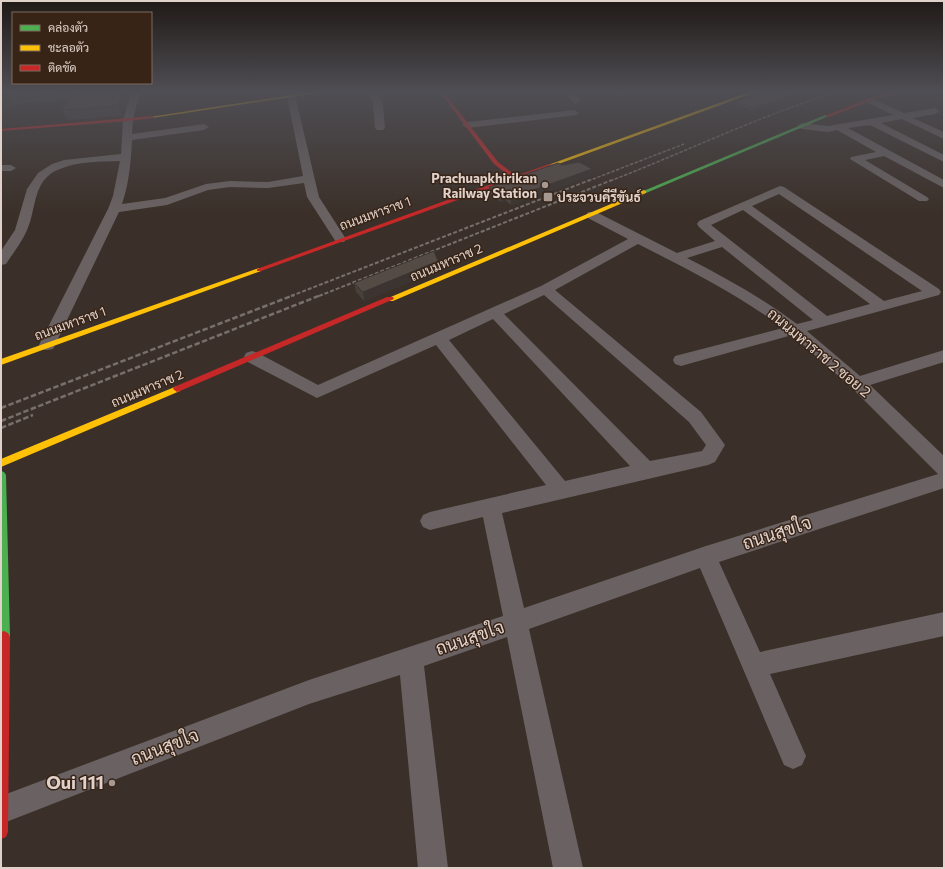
<svg xmlns="http://www.w3.org/2000/svg" width="945" height="869" font-family="Commissioner,Sarabun,sans-serif">
  <style>
    .green { fill: #374835 }
    .lines { fill: none; stroke-linecap: round; stroke-linejoin: round }
    .path { stroke: #6d6664; stroke-width: 1.5; stroke-dasharray: 1 1; stroke-linecap: butt }
    .street { fill: #6a6262; fill-rule: evenodd }
    .fast { fill: #4caf50; fill-rule: evenodd }
    .slow { fill: #ffc107; fill-rule: evenodd }
    .jam { fill: #c62828; fill-rule: evenodd }
    .rail-far2 { stroke: #766f6c; stroke-width: 1.5; stroke-dasharray: 3.5 1.5; stroke-linecap: butt }
    .rail-far1 { stroke: #766f6c; stroke-width: 2; stroke-dasharray: 4 2; stroke-linecap: butt }
    .rail { stroke: #766f6c; stroke-width: 2.5; stroke-dasharray: 5.5 2.5; stroke-linecap: butt }
    .wall { fill: #48403b }
    .shaded-wall { fill: #3b3430 }
    .building { fill: #544b45; stroke: #3b3430 }
    .poi-dot { fill: #a69992; stroke: #382417; stroke-width: 1.5 }
    .labels { text-anchor: middle; stroke-width: 3; stroke-linejoin: round; paint-order: stroke }
    .far-poi-label { font-size: 13px; font-weight: bold; fill: #e0d2ca; stroke: #382417; text-anchor: end }
    .far-street-label { font-size: 13px; fill: #e0d2ca; stroke: #382417 }
    .street-label { font-size: 15px; fill: #e0d2ca; stroke: #382417 }
    .near-street-label { font-size: 18px; fill: #e0d2ca; stroke: #382417 }
    .near-poi-label { font-size: 18px; font-weight: bold; fill: #e0d2ca; stroke: #382417; text-anchor: end }
  </style>
  <rect width="100%" height="100%" fill="#3b3029"/>
  <path class="green" d="M14,91H99L95,97L3,106Z"/>
  <g class="lines">
    <path class="path" d="M20,91L13,100L18,102L71,97
      M41,91L45,93L61,91"/>
    <path class="street" d="M132,91H140L133,120L132,134L204,124L209,127L204,130L132,140C131,161 129,184 122,204L165,198L206,184L230,181L268,182L303,176L286,91H294L319,197L346,239L344,242H336L307,197L304,183L268,188L230,187L208,190L167,205L119,212L55,345L53,349L47,350L41,349L39,345L108,209L113,196L120,161C100,162 78,161 60,169C32,179 37,208 27,230C22,242 13,253 6,264L1,265V251L15,230L27,189L38,173L52,164L64,160L121,154L123,120Z
      M368,91H376L383,104L385,128L383,130H377L375,128L373,104Z
      M564,91H573L580,101L576,104L573,103Z
      M612,91H630C627,95 618,95 613,94Z
      M869,97L904,113L935,108L940,111L935,114L913,118L944,132V139L902,119L881,123L944,155V162L870,125L848,128L944,180V188L884,156L865,160L927,197L929,199L927,201H919L850,159L851,157L876,152L837,130L828,132L802,129L797,126L802,123L828,126L893,115L866,102L865,100Z
      M574,110L579,113L577,115L467,128L462,125L467,122Z
      M1,165H11L16,168L11,171H1Z
      M780,186L784,187L939,289L941,292L939,295L807,331L860,376L944,350V362L870,385L944,456V488L719,562L760,652L944,612V636L770,674L806,756L802,765L793,769L784,765L700,568L529,629L583,868H553L507,637L424,666L448,868H418L400,675L309,704L1,824V796L309,680L503,616L483,517L430,530L423,527L420,521L423,515L430,512L546,485L436,345L317,398L246,361L244,357L246,353L252,351L258,353L318,385L541,286L628,239L588,218L586,215L588,212H596L677,253L715,241L699,227L697,224L699,221ZM779,194L922,291L884,301L752,206ZM743,210L870,304L827,316L711,225ZM638,244C689,270 736,293 783,328L675,356L673,360L675,364L681,366L792,335L851,387L938,474L706,546L524,608L502,513L708,465L715,462L725,445L701,412L555,290ZM722,247L813,320L797,324C762,298 726,278 687,258ZM544,295L689,422L706,445L702,451L650,461L504,314ZM493,319L630,466L565,481L449,340Z"/>
    <path class="fast" d="M825,115L829,116L646,193L641,192Z
      M1,471L4,472L6,475L10,637L8,641L4,643L1,642Z"/>
    <path class="slow" d="M318,91H331L152,118L150,117Z
      M752,91H759L553,166L548,165Z
      M644,190L646,191V193L393,301H387L386,299Z
      M259,268L262,270L261,271L1,365V359Z
      M177,386L180,387L181,389L180,391L1,467V459Z"/>
    <path class="jam" d="M439,91H443L498,162L516,176L549,164L554,165L261,271H257V269L511,177L494,164Z
      M896,91H904L871,101L829,117L825,116L867,99Z
      M152,116L154,117V118L128,121L1,131V129Z
      M387,297H393L394,299L180,391L177,392L173,389L174,387Z
      M4,631L8,633L10,637L8,832L6,837L1,839V632Z"/>
    <path class="rail-far2" d="M588,181L684,144
      M610,181C688,151 760,115 841,91"/>
    <path class="rail-far1" d="M291,296L590,180
      M319,296L612,180"/>
    <path class="rail" d="M1,408L294,295
      M1,421L321,295
      M1,428L33,415"/>
  </g>
  <path class="wall" d="M100,91H130L123,116L68,120L62,110Z
    M764,91L753,111L735,104L736,102Z
    M562,165L591,176L511,205L505,200L501,202L489,193V187Z
    M438,261L439,270L364,301L356,292L354,283Z"/>
  <path class="shaded-wall" d="M1,91H10L1,105Z
    M123,91H130L123,116L118,106Z
    M801,91H807L753,111L754,108Z
    M592,169L591,176L511,205V198Z
    M505,194V200L501,202V196Z
    M438,261L439,270L364,301L363,292Z"/>
  <path class="building" d="M100,91H123L118,106L62,110L70,96Z
    M764,91H801L754,108L736,102Z
    M579,162L592,169L511,198L505,194L501,196L489,187L558,163L562,165Z
    M434,251L438,261L363,292L354,283Z"/>
  <linearGradient id="sky" x2="0" y2="1"><stop stop-color="#201a17"/><stop offset="0.43" stop-color="#4f4e54"/><stop offset="1" stop-color="#4f4e54" stop-opacity="0"/></linearGradient>
  <rect width="945" height="213" fill="url(#sky)"/>
  <g class="poi-dot">
    <circle cx="545" cy="185" r="4"/>
    <rect x="543" y="192" width="10" height="10" rx="2"/>
    <circle cx="112" cy="783" r="4"/>
  </g>
  <g class="labels">
    <g class="far-poi-label">
      <text x="537" y="183">Prachuapkhirikan<tspan x="537" dy="15">Railway Station</tspan></text>
      <text x="557" y="202" text-anchor="start">ประจวบคีรีขันธ์</text>
    </g>
    <g class="far-street-label">
      <text transform="translate(375 213) rotate(-20)" y="5">ถนนมหาราช 1</text>
      <text transform="translate(446 262) rotate(-23)" y="5">ถนนมหาราช 2</text>
      <text transform="translate(70 323) rotate(-20)" y="5">ถนนมหาราช 1</text>
      <text transform="translate(147 388) rotate(-23)" y="5">ถนนมหาราช 2</text>
    </g>
    <g class="street-label">
      <text transform="translate(819 353) rotate(40)" y="5">ถนนมหาราช 2 ซอย 2</text>
    </g>
    <g class="near-street-label">
      <text transform="translate(777 533) rotate(-18)" y="6">ถนนสุขใจ</text>
      <text transform="translate(470 638) rotate(-19)" y="6">ถนนสุขใจ</text>
      <text transform="translate(165 747) rotate(-21)" y="6">ถนนสุขใจ</text>
    </g>
    <g class="near-poi-label">
      <text x="104" y="789">Oui 111</text>
    </g>
  </g>
  <rect width="945" height="869" fill="none" stroke="#e0d2ca" stroke-width="4"/>
  <rect x="12" y="12" width="140" height="72" fill="#382417" stroke="#7b6a5f"/>
  <rect x="20" y="25" width="20" height="6" fill="#4caf50" stroke="#7b6a5f"/>
  <text x="48" y="32" font-size="12" fill="#e0d2ca">คล่องตัว</text>
  <rect x="20" y="45" width="20" height="6" fill="#ffc107" stroke="#7b6a5f"/>
  <text x="48" y="52" font-size="12" fill="#e0d2ca">ชะลอตัว</text>
  <rect x="20" y="65" width="20" height="6" fill="#c62828" stroke="#7b6a5f"/>
  <text x="48" y="72" font-size="12" fill="#e0d2ca">ติดขัด</text>
</svg>
